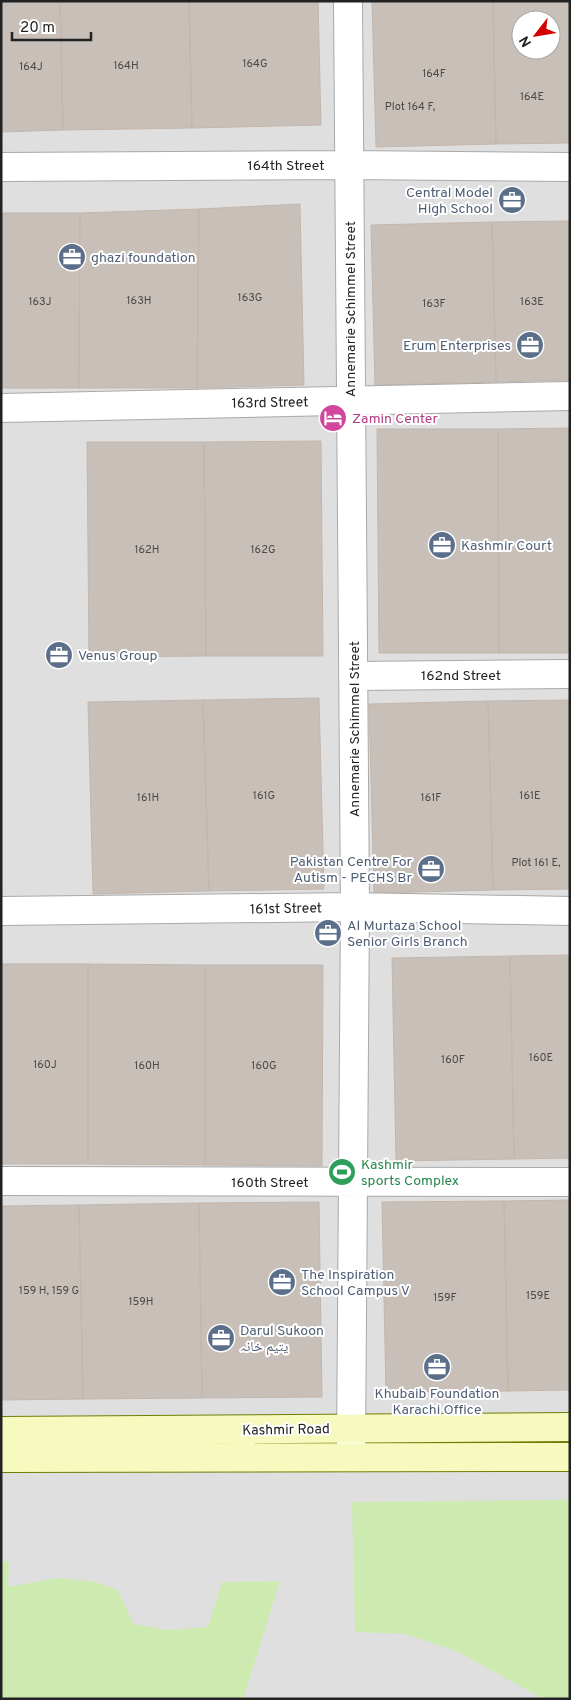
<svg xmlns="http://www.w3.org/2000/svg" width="571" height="1700" font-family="Overpass,'Noto Naskh Arabic',sans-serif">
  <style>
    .residential { fill: #e0dfdf; fill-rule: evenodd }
    .grass { fill: #cdebb0 }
    .building { fill: #c7bfb8; stroke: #c4b6ab; fill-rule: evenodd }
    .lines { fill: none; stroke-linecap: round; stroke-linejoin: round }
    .minor-casing { stroke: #a9a9a9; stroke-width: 30 }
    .secondary-casing { stroke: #707d05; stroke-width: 30 }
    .minor { stroke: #fff; stroke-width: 28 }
    .secondary { stroke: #f7fabf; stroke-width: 28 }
    .labels { text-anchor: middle; stroke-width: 4; stroke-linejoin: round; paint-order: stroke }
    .number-label { font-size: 11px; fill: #4b4948 }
    .street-label { font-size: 14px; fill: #222; stroke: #fff }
    .service-label { font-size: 14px; fill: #4e5e75; stroke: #fff; text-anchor: start }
    .hotel-label { font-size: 14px; fill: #b23c85; stroke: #fff; text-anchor: start }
    .leisure-label { font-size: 14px; fill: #27864d; stroke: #fff; text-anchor: start }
  </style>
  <rect width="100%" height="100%" fill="#f2efe9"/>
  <path class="residential" d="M1,1H570V1699H1ZM521,20H551V50H521Z"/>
  <path class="grass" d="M570,1500V1699H544L456,1651L406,1634L355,1632L352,1502Z
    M9,1561L8,1587L58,1578L95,1582L118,1590L133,1624L168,1630L208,1627L222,1582L280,1581L243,1699H1V1562Z"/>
  <path class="building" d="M1,1H60L63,130L1,132Z
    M60,1H189L192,128L63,130Z
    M189,1H318L321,125L192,128Z
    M372,1H493L496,144L376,147Z
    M493,1H570V143L496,144ZM521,20H551V50H521Z
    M300,204L304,385L197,388L199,209Z
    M199,209L197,388H79L80,213Z
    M1,213H80L79,388H1Z
    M570,221V380L496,382L492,222Z
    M492,222L496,382L375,385L371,225Z
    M570,428V653H499L498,429Z
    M377,429H498L499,653H379Z
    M321,441L323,656H206L204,442Z
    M87,442H204L206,656L89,657Z
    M319,698L324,889L209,891L203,700Z
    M203,700L209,891L93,894L88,702Z
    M570,700V889L493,890L488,701Z
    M488,701L493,890L374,893L369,704Z
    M570,955V1158L514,1159L510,956Z
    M510,956L514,1159L396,1161L392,958Z
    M1,964H88V1164H1Z
    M88,964L205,965V1165L88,1164Z
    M205,965H323L322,1166L205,1165Z
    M570,1200V1390L508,1391L504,1201Z
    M504,1201L508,1391L386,1392L382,1202Z
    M319,1202L322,1397L202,1398L199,1203Z
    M199,1203L202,1398L83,1399L79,1205Z
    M79,1205L83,1399L1,1400V1206Z"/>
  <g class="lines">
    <g class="minor-casing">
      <path id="minor" d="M348,1L355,907L351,1452
        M1,167L349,165L570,167
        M1,408L570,396
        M353,676L570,674
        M1,911L355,907L570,911
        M1,1181L570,1182"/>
    </g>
    <g class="secondary-casing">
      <path id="secondary" d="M1,1431L570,1427
        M1,1458L570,1457"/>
    </g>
    <use href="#minor" class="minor"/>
    <use href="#secondary" class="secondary"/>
  </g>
  <defs>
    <g id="office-disc" transform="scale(1.4375)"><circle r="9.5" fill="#5c6f8a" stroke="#fff"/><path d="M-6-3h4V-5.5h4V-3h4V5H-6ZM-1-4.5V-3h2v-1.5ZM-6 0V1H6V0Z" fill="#fff"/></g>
    <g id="hotel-disc" transform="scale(1.4375)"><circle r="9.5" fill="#d1479c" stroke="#fff"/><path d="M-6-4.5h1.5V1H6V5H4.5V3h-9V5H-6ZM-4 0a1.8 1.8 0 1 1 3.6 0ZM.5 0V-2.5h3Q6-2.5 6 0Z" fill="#fff"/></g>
    <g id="stadium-disc" transform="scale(1.4375)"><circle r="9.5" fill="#2e9e5b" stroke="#fff"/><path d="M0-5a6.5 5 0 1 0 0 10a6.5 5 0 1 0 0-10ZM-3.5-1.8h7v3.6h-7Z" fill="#fff"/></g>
  </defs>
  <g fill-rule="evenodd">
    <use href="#office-disc" x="512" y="200"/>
    <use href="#office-disc" x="72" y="257"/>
    <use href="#office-disc" x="530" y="345"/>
    <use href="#hotel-disc" x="333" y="418"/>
    <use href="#office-disc" x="442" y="545"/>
    <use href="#office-disc" x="59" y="655"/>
    <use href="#office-disc" x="431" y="869"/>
    <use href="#office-disc" x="328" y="933"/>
    <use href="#stadium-disc" x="342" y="1172"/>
    <use href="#office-disc" x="282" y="1282"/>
    <use href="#office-disc" x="221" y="1338"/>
    <use href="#office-disc" x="437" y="1367"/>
  </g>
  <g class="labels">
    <g class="number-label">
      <text x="255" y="67">164G</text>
      <text x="126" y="69">164H</text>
      <text x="31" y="70">164J</text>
      <text x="434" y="77">164F</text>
      <text x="532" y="100">164E</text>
      <text x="410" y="110">Plot 164 F,</text>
      <text x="250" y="301">163G</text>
      <text x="139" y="304">163H</text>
      <text x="40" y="305">163J</text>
      <text x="532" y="305">163E</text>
      <text x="434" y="307">163F</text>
      <text x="147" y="553">162H</text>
      <text x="263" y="553">162G</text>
      <text x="264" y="799">161G</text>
      <text x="530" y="799">161E</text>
      <text x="148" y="801">161H</text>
      <text x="431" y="801">161F</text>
      <text x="536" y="866">Plot 161 E,</text>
      <text x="541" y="1061">160E</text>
      <text x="453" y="1063">160F</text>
      <text x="45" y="1068">160J</text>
      <text x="147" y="1069">160H</text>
      <text x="264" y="1069">160G</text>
      <text x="49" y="1294">159 H, 159 G</text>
      <text x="538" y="1299">159E</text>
      <text x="445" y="1301">159F</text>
      <text x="141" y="1305">159H</text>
    </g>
    <g class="street-label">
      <text x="286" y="170">164th Street</text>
      <text transform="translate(350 309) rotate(-90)" y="5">Annemarie Schimmel Street</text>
      <text transform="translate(270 402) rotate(-1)" y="5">163rd Street</text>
      <text x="461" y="680">162nd Street</text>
      <text transform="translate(354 729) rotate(-90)" y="5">Annemarie Schimmel Street</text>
      <text transform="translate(286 908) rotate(-1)" y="5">161st Street</text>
      <text x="270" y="1187">160th Street</text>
      <text transform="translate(286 1429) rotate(-1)" y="5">Kashmir Road</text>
    </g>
    <g class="service-label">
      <text x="493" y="197" text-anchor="end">Central Model<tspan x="493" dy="16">High School</tspan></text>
      <text x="91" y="262">ghazi foundation</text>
      <text x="511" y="350" text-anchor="end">Erum Enterprises</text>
      <text x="461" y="550">Kashmir Court</text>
      <text x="78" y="660">Venus Group</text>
      <text x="412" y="866" text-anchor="end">Pakistan Centre For<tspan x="412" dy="16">Autism - PECHS Br</tspan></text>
      <text x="347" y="930">Al Murtaza School<tspan x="347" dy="16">Senior Girls Branch</tspan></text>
      <text x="301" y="1279">The Inspiration<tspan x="301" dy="16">School Campus V</tspan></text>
      <text x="240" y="1335">Darul Sukoon<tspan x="240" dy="16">یتیم خانہ</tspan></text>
      <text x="437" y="1398" text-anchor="middle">Khubaib Foundation<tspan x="437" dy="16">Karachi Office</tspan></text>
    </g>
    <g class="hotel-label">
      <text x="352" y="423">Zamin Center</text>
    </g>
    <g class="leisure-label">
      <text x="361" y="1169">Kashmir<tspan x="361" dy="16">sports Complex</tspan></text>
    </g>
  </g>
  <rect width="571" height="1700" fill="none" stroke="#222222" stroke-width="5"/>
  <g transform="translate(536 35) rotate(239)"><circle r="24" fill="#ffffff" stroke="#a7a7a7"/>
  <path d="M0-4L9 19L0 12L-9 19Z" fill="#d40000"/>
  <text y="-8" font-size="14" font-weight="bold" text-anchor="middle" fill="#222222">N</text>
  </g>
  <path d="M12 32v8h79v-8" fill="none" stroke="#222222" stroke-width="2.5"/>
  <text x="20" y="32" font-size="15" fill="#222222" stroke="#ffffff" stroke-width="4" paint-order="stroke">20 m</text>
</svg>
